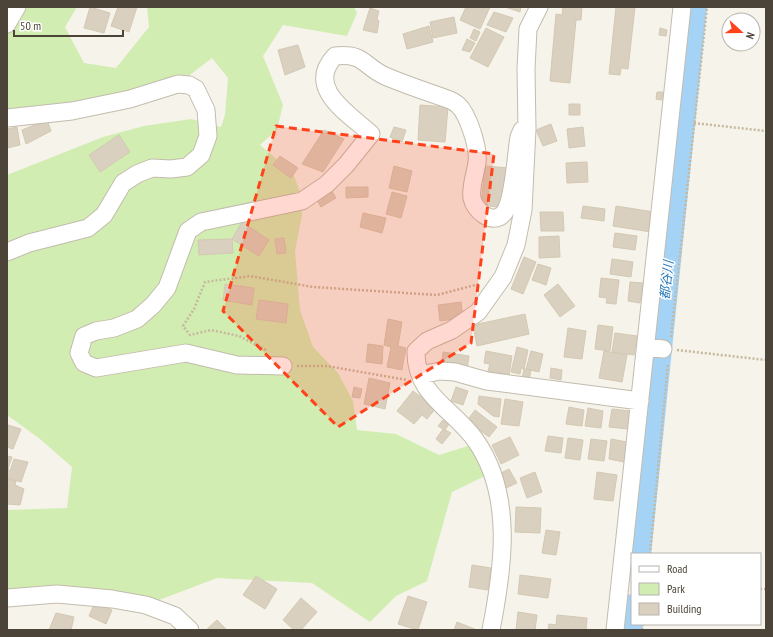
<svg xmlns="http://www.w3.org/2000/svg" width="773" height="637" font-family="'PT Sans Narrow','Noto Sans JP',sans-serif">
  <style>
    .green { fill: #d1edb2 }
    .lines { fill: none; stroke-linecap: round; stroke-linejoin: round }
    .river { stroke: #a5d3f6; stroke-width: 26 }
    .building { fill: #d9d0bf; stroke: #d4c8b2 }
    .minor-casing { stroke: #c3bcad; stroke-width: 19 }
    .path { stroke: #c6b89d; stroke-width: 2.5; stroke-dasharray: 2 2; stroke-linecap: butt }
    .minor { stroke: #fff; stroke-width: 17 }
    .marked { fill: #ff4219; fill-opacity: 0.2; stroke: #ff4219; stroke-width: 3; stroke-dasharray: 8 5; stroke-linejoin: round }
    .labels { text-anchor: middle; stroke-width: 3; stroke-linejoin: round; paint-order: stroke }
    .water-label { font-size: 13px; font-style: italic; fill: #2777b8; stroke: #fff }
  </style>
  <rect width="100%" height="100%" fill="#f6f3eb"/>
  <path class="green" d="M17,7H77L65,27L84,63L116,68L149,27L147,7H354L357,13L347,36L283,25L263,56L283,105L277,130L260,145L293,173L301,195L302,215L295,251L300,310L313,347L338,373L353,401L357,430L396,434L439,455L471,445L487,475L452,492L427,581L396,596L370,622L312,583L217,578L146,605L7,598V510L67,508L72,467L40,439L7,415V175L103,137L144,126L191,119L221,127L225,115L228,78L212,58L178,84L7,118V24Z"/>
  <g class="lines">
    <path class="river" d="M638,554L694,7
      M629,630L632,607"/>
  </g>
  <path class="building" d="M90,7L110,13L104,33L84,28Z
    M118,7H137L129,32L111,26Z
    M466,7H490L480,29L460,20Z
    M505,7H521L520,12Z
    M563,7H582L581,20H576L570,83L550,81L556,14L562,15Z
    M616,7H635L628,69L621,68L620,75L609,74Z
    M370,8L379,11L377,19L379,21L377,33L363,30Z
    M494,12L513,18L506,32L487,25Z
    M454,17L457,33L433,38L430,22Z
    M429,26L433,42L407,49L403,34Z
    M486,28L504,37L488,67L470,58Z
    M660,28L667,30L666,36L659,35Z
    M474,29L480,32L476,41L470,38Z
    M467,39L475,43L470,52L462,50Z
    M298,45L305,67L285,75L278,50Z
    M657,92H663L662,100L656,99Z
    M569,104H580V115H569Z
    M420,105L448,107L445,142L418,140Z
    M47,120L51,131L26,144L22,130Z
    M551,124L557,141L543,146L536,130Z
    M17,127L20,145L7,148V129Z
    M394,127L406,130L402,142L390,137Z
    M583,127L585,146L569,148L567,129Z
    M324,130L344,139L323,172L302,164Z
    M119,135L130,152L100,172L89,155Z
    M280,156L298,168L291,178L273,165Z
    M587,162L588,182L567,183L566,163Z
    M394,166L412,171L407,192L389,188Z
    M485,166L509,168L505,208L481,205Z
    M329,186L336,198L321,207L314,195Z
    M346,187H368V197L346,198Z
    M392,192L407,196L401,218L386,214Z
    M583,206L605,209L604,221L581,218Z
    M616,206L654,212L651,232L613,226Z
    M540,212H563L564,231H541Z
    M363,213L386,218L382,233L360,227Z
    M242,222L269,240L259,256L232,239Z
    M615,233L637,236L635,250L613,247Z
    M559,236L560,257L539,258V237Z
    M284,238L286,253L277,254L275,239Z
    M232,239L233,253L199,255L198,240Z
    M524,257L536,262L523,294L511,289Z
    M612,259L633,262L631,277L610,274Z
    M538,264L551,268L546,285L532,280Z
    M601,278L619,280L616,304L606,303L607,298L599,297Z
    M630,282L643,283L640,303L628,301Z
    M225,284L254,288L252,305L223,300Z
    M558,284L575,306L560,317L544,295Z
    M259,300L288,304L286,323L256,319Z
    M461,302L463,318L440,321L438,305Z
    M525,314L529,334L477,346L473,325Z
    M388,319L402,322L398,346L406,348L402,370L387,367L391,347L384,345Z
    M598,325L613,327L610,351L595,349Z
    M568,328L586,331L582,359L564,357Z
    M615,333L637,336L634,355L612,352Z
    M368,344L383,346L382,364L366,362Z
    M517,347L528,350L524,369L521,368L520,374L511,372Z
    M486,351L512,356L509,375L488,371L490,364L484,363Z
    M531,351L543,354L539,372L526,369Z
    M604,351L627,355L622,382L599,378Z
    M443,352L469,356L467,370L441,366Z
    M551,368L562,370L561,380L550,378Z
    M524,369L531,370L529,380L522,379Z
    M369,378L390,383L385,409L364,404Z
    M354,387L362,389L360,398L352,397Z
    M456,387L468,391L463,405L451,401Z
    M413,391L436,408L427,419L422,415L414,424L397,411Z
    M479,396L501,399L499,417L493,416L478,404Z
    M505,399L523,402L519,426L501,424Z
    M569,407L584,410L582,426L566,424Z
    M588,408L603,411L601,428L585,426Z
    M612,409L630,411L628,429L609,427Z
    M475,410L497,427L489,437L467,421Z
    M443,420L449,424L445,430L451,433L442,444L436,439L443,429L438,426Z
    M8,425L21,429L13,449L7,447Z
    M548,436L563,438L561,453L545,451Z
    M510,437L519,455L501,464L492,445Z
    M568,438L583,440L580,460L565,458Z
    M591,439L607,441L604,461L588,459Z
    M611,439L627,442L624,462L609,459Z
    M7,456L12,457L8,469L10,471L14,459L28,462L21,482L7,478Z
    M509,469L517,483L506,488L499,474Z
    M535,472L542,492L527,498L520,478Z
    M597,472L617,475L613,501L594,499Z
    M7,479L16,481L15,485L24,489L20,505L7,504Z
    M516,507L541,508L540,533L515,532Z
    M546,530L560,532L556,555L542,553Z
    M472,565L491,568L488,590L469,587Z
    M520,575L551,579L548,598L518,594Z
    M256,576L277,589L265,609L243,595Z
    M408,596L427,602L418,630L398,624Z
    M301,598L317,612L301,630H294L283,620Z
    M95,602L112,610L106,624L89,616Z
    M518,612L537,615L535,630H516Z
    M56,613L74,617L71,630H49Z
    M557,615L587,618L586,630H548L549,624L556,625Z
    M217,620L227,630H206Z
    M457,622L477,630H454Z"/>
  <g class="lines">
    <g class="minor-casing">
      <path id="minor" d="M7,24L17,7
        M7,118L72,111L130,99L178,84L189,85L196,89L206,110L208,136L201,155L187,167L171,169L152,168L137,174L123,183L104,215L88,228L29,243L7,252
        M646,347L663,349
        M283,366L237,365L186,353L96,368L84,363L79,353L84,336L96,331L114,328L137,319L153,305L167,288L188,231L201,222L302,201L327,184L346,165L371,134C348,113 305,88 335,56C365,53 363,66 385,76C406,85 428,92 450,100C452,101 456,103 458,105C468,114 479,148 477,162C476,172 470,187 472,198C474,210 492,226 503,214C514,203 516,153 519,137L522,130L527,129
        M420,375L440,371L455,372L487,381L640,401
        M7,598L57,594L112,599L146,605L175,616L190,630
        M491,630C503,569 514,496 476,441C454,409 415,396 416,351L427,341L452,330L478,312L503,277L516,245L523,210L527,129L526,69L528,29L539,7
        M615,630L682,7"/>
    </g>
    <path class="path" d="M694,123L766,131
      M671,337L707,7
      M266,350L239,336L211,330L190,335L183,326L194,309L205,282L250,276L313,287L437,295L479,284
      M677,350L766,360
      M297,366H327L407,380
      M650,554L668,363
      M760,589H766
      M642,630L643,624"/>
    <use href="#minor" class="minor"/>
  </g>
  <path class="marked" d="M276,126L494,154L471,343L338,427L223,311Z"/>
  <g class="labels">
    <g class="water-label">
      <text transform="translate(666 280) rotate(-84)" y="5">都谷川</text>
    </g>
  </g>
  <rect width="773" height="637" fill="none" stroke="#4c4438" stroke-width="16"/>
  <rect x="631" y="553" width="130" height="72" fill="#ffffff" stroke="#b7b4af"/>
  <rect x="639" y="566" width="20" height="6" fill="#ffffff" stroke="#b7b4af"/>
  <text x="667" y="573" font-size="12" fill="#4c4438">Road</text>
  <rect x="639" y="583" width="20" height="12" fill="#d1edb2" stroke="#b7b4af"/>
  <text x="667" y="593" font-size="12" fill="#4c4438">Park</text>
  <rect x="639" y="603" width="20" height="12" fill="#d9d0bf" stroke="#b7b4af"/>
  <text x="667" y="613" font-size="12" fill="#4c4438">Building</text>
  <g transform="translate(741 32) rotate(111)"><circle r="19" fill="#ffffff" stroke="#b7b4af"/>
  <path d="M0-3L7 15L0 10L-7 15Z" fill="#ff4219"/>
  <text y="-6" font-size="11" font-weight="bold" text-anchor="middle" fill="#4c4438">N</text>
  </g>
  <path d="M14 30v6h109v-6" fill="none" stroke="#4c4438" stroke-width="2"/>
  <text x="20" y="30" font-size="12" fill="#4c4438" stroke="#ffffff" stroke-width="3" paint-order="stroke">50 m</text>
</svg>
